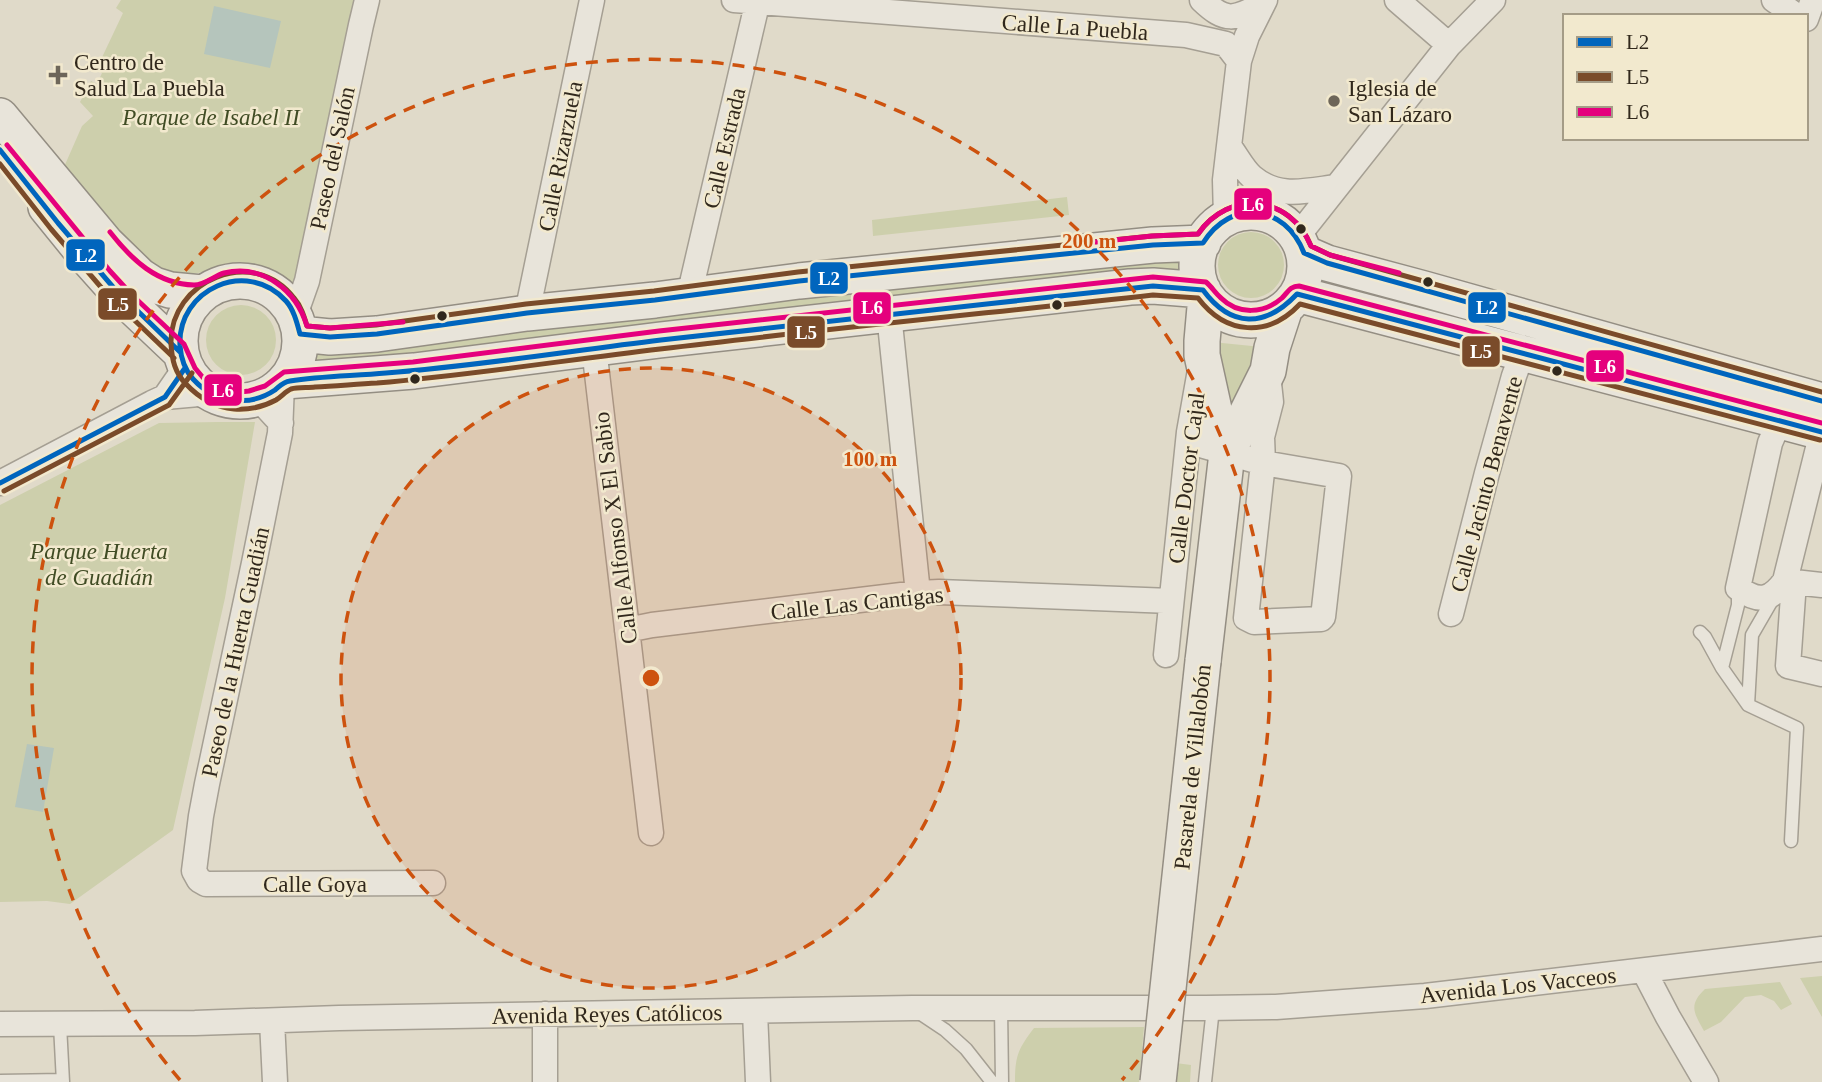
<svg xmlns="http://www.w3.org/2000/svg" width="1822" height="1082" font-family="'Times New Roman',serif">
  <style>
    .green { fill: #cdcfac }
    .water { fill: #b5c5bc }
    .lines { fill: none; stroke-linecap: round; stroke-linejoin: round }
    .lane-casing { stroke: #a59f93; stroke-width: 15 }
    .street-casing { stroke: #a59f93; stroke-width: 27 }
    .secondary-casing { stroke: #948e83; stroke-width: 38 }
    .lane { stroke: #e8e4da; stroke-width: 12 }
    .street { stroke: #e8e4da; stroke-width: 24 }
    .secondary { stroke: #e8e4da; stroke-width: 35 }
    .secondary-bridge-casing { stroke: #948e83; stroke-width: 38; stroke-linecap: butt }
    .secondary-bridge { stroke: #e8e4da; stroke-width: 35 }
    .bus-1-casing { stroke: #f2e9ce; stroke-width: 10 }
    .bus-2-casing { stroke: #f2e9ce; stroke-width: 10 }
    .bus-3-casing { stroke: #f2e9ce; stroke-width: 10 }
    .bus-1 { stroke: #0065bd; stroke-width: 5 }
    .bus-2 { stroke: #7a4b2a; stroke-width: 5 }
    .bus-3 { stroke: #e5007d; stroke-width: 5 }
    .ring { fill: none; stroke: #cd520e; stroke-width: 3.5; stroke-dasharray: 12 9 }
    .poi-dot { fill: #6e6659; stroke: #f2e9ce; stroke-width: 2.5 }
    .bus-dot { fill: #31281c; stroke: #f2e9ce; stroke-width: 2.5 }
    .labels { text-anchor: middle; stroke-width: 5; stroke-linejoin: round; paint-order: stroke }
    .street-label { font-size: 23px; fill: #31281c; stroke: #f2e9ce }
    .poi-label { font-size: 23px; fill: #31281c; stroke: #f2e9ce; text-anchor: start }
    .park-label { font-size: 23px; font-style: italic; fill: #404c24; stroke: #f2e9ce }
    .centre { fill: #cd520e; stroke: #f2e9ce; stroke-width: 3.5 }
    .ring-label { font-size: 21px; text-anchor: middle; font-weight: bold; fill: #cd520e; stroke: #f2e9ce; stroke-width: 5; stroke-linejoin: round; paint-order: stroke }
    .line-badge { stroke: #f2e9ce; stroke-width: 2.5 }
    .badge-label { font-size: 19px; text-anchor: middle; font-weight: bold; fill: #fff }
  </style>
  <rect width="100%" height="100%" fill="#e0dac9"/>
  <path class="green" d="M121,0H355L294,286L273,273L254,266L242,265L187,275L151,270L64,167L82,126L93,116L80,102L91,81L97,84L102,73L96,70L123,13L116,8Z
    M1067,197L1069,215L873,236L872,220Z
    M1218 265a33 33 0 1 1 66 0a33 33 0 1 1-66 0Z
    M1198,258V274L292,371L297,359L300,347Z
    M206 340a35 35 0 1 1 70 0a35 35 0 1 1-70 0Z
    M1202,341L1272,348L1227,453Z
    M218,422H255L225,598L173,830L70,904L47,901L0,902V505L159,423Z
    M1822,976V1017L1800,978Z
    M1780,982L1792,1004L1781,1010L1774,1001L1761,995L1745,997L1721,1022L1704,1031C1694,1013 1688,1005 1705,989Z
    M1144,1027L1139,1082H1015C1015,1056 1018,1049 1034,1028Z
    M1168,1062L1191,1065L1190,1082H1166Z"/>
  <path class="water" d="M214,6L281,21L270,68L204,54Z
    M27,744L54,748L43,812L15,807Z"/>
  <g class="lines">
    <g class="lane-casing">
      <path id="lane" d="M1700,632L1705,637L1722,668L1748,705L1797,728L1791,841
        M1722,668L1738,605V588
        M1748,705L1752,635L1774,597
        M1001,1007L1002,1082
        M918,1012L945,1030L966,1049L992,1082
        M60,1025L63,1082
        M0,1081L63,1080
        M1205,1082L1213,1008"/>
    </g>
    <g class="street-casing">
      <path id="street" d="M734,0L1186,35L1226,44L1239,61
        M1202,0C1226,23 1234,19 1262,5
        M1397,0L1449,45
        M1774,0L1797,16
        M1806,19L1813,0
        M1229,146C1236,155 1243,169 1252,177C1278,199 1305,191 1336,187
        M1226,218L1225,180L1239,61L1247,36L1265,0
        M1297,237L1449,45L1493,0
        M689,296L758,0
        M527,313L592,0
        M889,314L918,593
        M295,315L307,281L361,25L367,0
        M594,348L651,833
        M282,384L280,433L254,563L207,784L201,816L194,871L199,880L206,884L433,883
        M1803,395L1822,432L1785,581C1770,601 1759,603 1738,588L1770,443C1778,424 1785,407 1803,395Z
        M165,397L185,368
        M258,398L281,423
        M1189,432L1204,446L1263,463L1339,476L1323,617L1321,619L1254,622L1246,618L1263,463L1262,437L1271,402L1268,374
        M0,483L152,403L165,397L210,393
        M1785,581L1822,585
        M1794,582L1788,666L1822,674
        M1451,614L1487,473L1514,376L1522,354
        M627,630L652,625L918,593L939,592L1171,601
        M1166,655L1189,432L1200,370
        M1644,971L1668,1017L1706,1082
        M755,1012L758,1082
        M545,1014V1082
        M272,1021L275,1082
        M0,1024L195,1023L339,1018L912,1008H1206L1276,1007L1425,996L1822,949"/>
    </g>
    <g class="secondary-casing">
      <path id="secondary" d="M0,116L106,243L140,276L154,285L170,290L202,293
        M46,207L89,260L122,297L180,352
        M1197 266a54 54 0 1 1 108 0a54 54 0 1 1-108 0Z
        M1304,253L1327,263L1424,289L1822,401
        M180 341a60 60 0 1 1 120 0a60 60 0 1 1-120 0Z
        M1297,294L1822,432
        M1206,296L1202,341V355L1215,414L1227,453
        M300,334L330,337L377,334L527,313L655,300L799,281L1153,245L1203,243
        M285,381L414,371L660,340L1130,287L1153,286L1203,290
        M1203,661L1227,453L1268,371L1272,348L1285,308"/>
    </g>
    <use href="#lane" class="lane"/>
    <use href="#street" class="street"/>
    <use href="#secondary" class="secondary"/>
    <g class="secondary-bridge-casing">
      <path id="secondary-bridge" d="M1158,1082L1203,661"/>
    </g>
    <use href="#secondary-bridge" class="secondary-bridge"/>
    <g class="bus-1-casing">
      <path id="bus-1" d="M0,150L58,223L113,287L180,352
        M1822,401L1327,263L1304,253C1285,204 1231,198 1203,243L1153,245L799,281L655,300L527,313L377,334L330,337L300,334C297,323 294,310 286,301C247,258 177,289 180,346C181,359 184,369 193,379C204,391 218,399 235,400C249,402 263,398 275,390C280,386 283,382 290,381C321,376 354,376 386,373C478,366 569,351 661,340C825,321 989,304 1153,286L1203,290C1231,328 1265,328 1297,294L1822,432
        M0,483L165,397L185,368"/>
    </g>
    <g class="bus-2-casing">
      <path id="bus-2" d="M0,164L51,229L106,293L174,358
        M1820,440L1300,304C1268,338 1226,335 1198,298L1153,295C989,313 824,329 660,349C566,360 472,375 377,383C357,384 336,386 315,387C308,388 298,387 291,389C286,391 281,397 276,400C263,407 248,410 234,409C215,407 199,398 186,384C175,373 172,360 171,344C169,280 254,245 294,298C301,306 304,316 307,326L330,328L376,325L526,304L654,291L798,272L1152,236L1198,234C1229,189 1290,195 1311,246L1330,255L1822,392
        M4,491L169,405L192,373"/>
    </g>
    <g class="bus-3-casing">
      <path id="bus-3" d="M7,145L110,271L132,295L184,344L195,368L205,380L223,390L240,392L249,391L265,386L284,372L413,362L659,331L1153,277L1206,282C1212,287 1215,293 1221,298C1238,315 1264,314 1282,298C1288,292 1290,286 1299,286L1822,423
        M110,232C132,260 157,284 194,285C205,285 214,276 224,273C263,264 296,290 307,326L330,328L403,322
        M1096,242L1152,236L1198,234C1229,189 1290,195 1311,246L1330,255L1399,273"/>
    </g>
    <use href="#bus-1" class="bus-1"/>
    <use href="#bus-2" class="bus-2"/>
    <use href="#bus-3" class="bus-3"/>
  </g>
  <circle cx="651" cy="678" r="310" fill="#cd520e" fill-opacity=".12"/>
  <g class="ring">
    <circle cx="651" cy="678" r="310"/>
    <path d="M180 1080A619 619 0 1 1 1122 1080"/>
  </g>
  <g class="poi-dot">
    <path d="M54.5 64.5h7v7h7v7h-7v7h-7v-7h-7v-7h7z"/>
    <circle cx="1334" cy="101" r="7"/>
  </g>
  <g class="bus-dot">
    <circle cx="1301" cy="229" r="6"/>
    <circle cx="1428" cy="282" r="6"/>
    <circle cx="1057" cy="305" r="6"/>
    <circle cx="442" cy="316" r="6"/>
    <circle cx="1557" cy="371" r="6"/>
    <circle cx="415" cy="379" r="6"/>
  </g>
  <g class="labels">
    <g class="street-label">
      <text transform="translate(1075 27) rotate(4)" y="8">Calle La Puebla</text>
      <text transform="translate(724 148) rotate(-77)" y="8">Calle Estrada</text>
      <text transform="translate(560 156) rotate(-79)" y="8">Calle Rizarzuela</text>
      <text transform="translate(332 158) rotate(-78)" y="8">Paseo del Salón</text>
      <text transform="translate(1186 478) rotate(-83)" y="8">Calle Doctor Cajal</text>
      <text transform="translate(1486 484) rotate(-75)" y="8">Calle Jacinto Benavente</text>
      <text transform="translate(615 528) rotate(-97)" y="8">Calle Alfonso X El Sabio</text>
      <text transform="translate(857 603) rotate(-6)" y="8">Calle Las Cantigas</text>
      <text transform="translate(235 652) rotate(-78)" y="8">Paseo de la Huerta Guadián</text>
      <text transform="translate(1192 767) rotate(-84)" y="8">Pasarela de Villalobón</text>
      <text x="315" y="892">Calle Goya</text>
      <text transform="translate(1518 985) rotate(-6)" y="8">Avenida Los Vacceos</text>
      <text transform="translate(607 1014) rotate(-1)" y="8">Avenida Reyes Católicos</text>
    </g>
    <g class="poi-label">
      <text x="74" y="70">Centro de<tspan x="74" dy="26">Salud La Puebla</tspan></text>
      <text x="1348" y="96">Iglesia de<tspan x="1348" dy="26">San Lázaro</tspan></text>
    </g>
    <g class="park-label">
      <text x="211" y="125">Parque de Isabel II</text>
      <text x="99" y="559">Parque Huerta<tspan x="99" dy="26">de Guadián</tspan></text>
    </g>
  </g>
  <circle cx="651" cy="678" r="10" class="centre"/>
  <g class="ring-label">
    <text x="1089" y="248">200 m</text>
    <text x="870" y="466">100 m</text>
  </g>
  <g class="line-badge">
    <rect x="1233" y="187" width="40" height="34" rx="7" fill="#e5007d"/>
    <rect x="65" y="238" width="41" height="34" rx="7" fill="#0065bd"/>
    <rect x="809" y="261" width="40" height="34" rx="7" fill="#0065bd"/>
    <rect x="97" y="287" width="41" height="34" rx="7" fill="#7a4b2a"/>
    <rect x="1467" y="291" width="40" height="33" rx="7" fill="#0065bd"/>
    <rect x="852" y="291" width="40" height="34" rx="7" fill="#e5007d"/>
    <rect x="786" y="315" width="40" height="34" rx="7" fill="#7a4b2a"/>
    <rect x="1461" y="335" width="40" height="33" rx="7" fill="#7a4b2a"/>
    <rect x="1585" y="349" width="40" height="34" rx="7" fill="#e5007d"/>
    <rect x="203" y="373" width="40" height="34" rx="7" fill="#e5007d"/>
  </g>
  <g class="badge-label">
    <text x="1253" y="211">L6</text>
    <text x="86" y="262">L2</text>
    <text x="829" y="285">L2</text>
    <text x="118" y="311">L5</text>
    <text x="1487" y="314">L2</text>
    <text x="872" y="314">L6</text>
    <text x="806" y="339">L5</text>
    <text x="1481" y="358">L5</text>
    <text x="1605" y="373">L6</text>
    <text x="223" y="397">L6</text>
  </g>
  <rect x="1563" y="14" width="245" height="126" fill="#f2e9ce" stroke="#a59c87" stroke-width="2"/>
  <rect x="1577" y="37" width="35" height="10" fill="#0065bd" stroke="#a59c87" stroke-width="2"/>
  <text x="1626" y="49" font-size="21" fill="#31281c">L2</text>
  <rect x="1577" y="72" width="35" height="10" fill="#7a4b2a" stroke="#a59c87" stroke-width="2"/>
  <text x="1626" y="84" font-size="21" fill="#31281c">L5</text>
  <rect x="1577" y="107" width="35" height="10" fill="#e5007d" stroke="#a59c87" stroke-width="2"/>
  <text x="1626" y="119" font-size="21" fill="#31281c">L6</text>
</svg>
